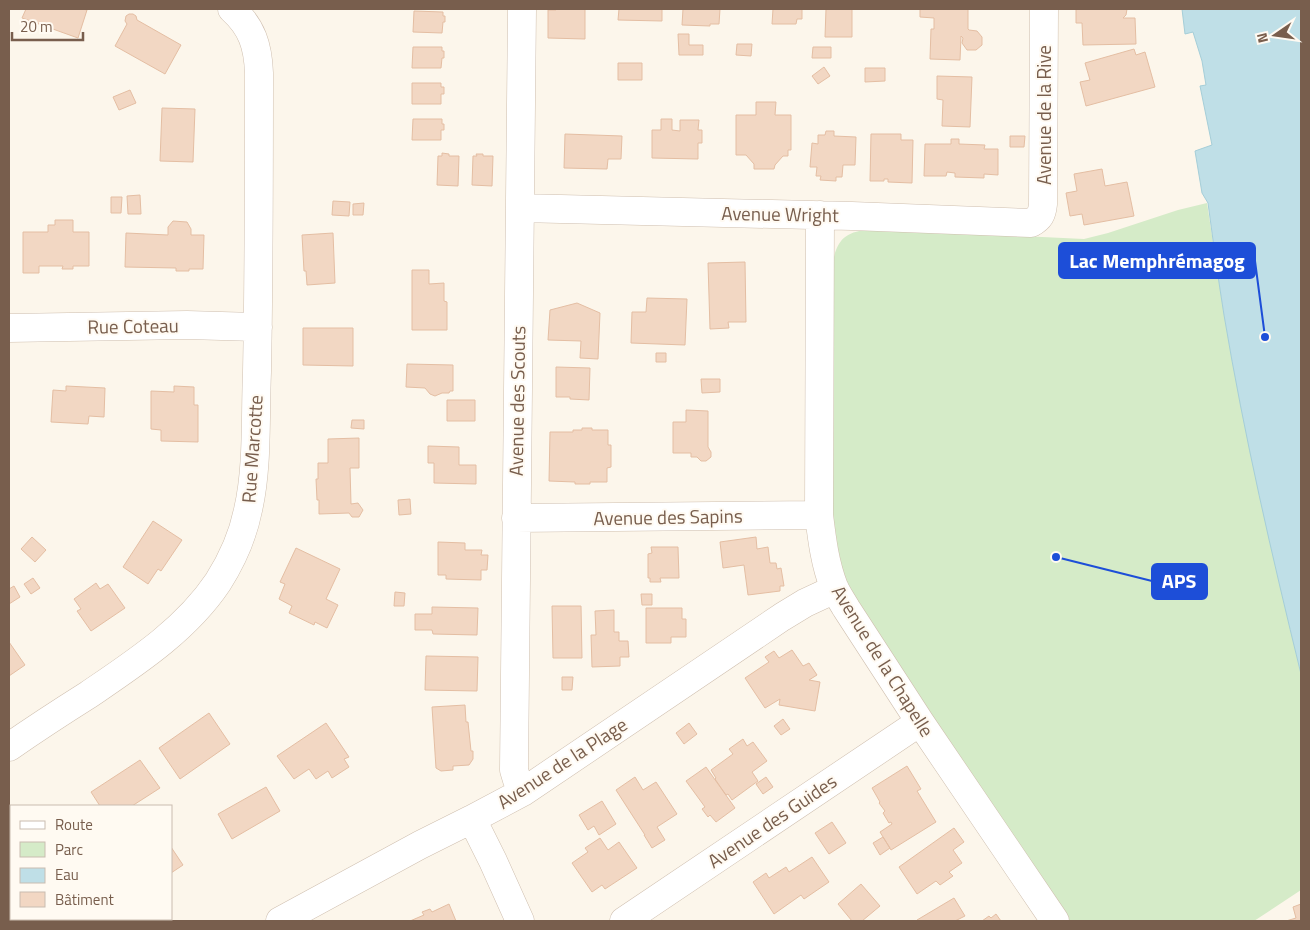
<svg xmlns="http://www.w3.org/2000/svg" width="1310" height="930" font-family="'Titillium Web',sans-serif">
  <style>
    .green { fill: #d5ebc8 }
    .water { fill: #bfdfe7; stroke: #a5ced8 }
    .building { fill: #f2d7c3; stroke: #e4bea3 }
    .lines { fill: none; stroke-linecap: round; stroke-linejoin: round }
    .minor-casing { stroke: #cfbfaf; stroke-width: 29 }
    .minor { stroke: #fff; stroke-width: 28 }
    .labels { text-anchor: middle; stroke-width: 4; stroke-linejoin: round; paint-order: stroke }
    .street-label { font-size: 19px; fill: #785e4d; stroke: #fffaf2 }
    .leader { fill: none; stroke: #1d4ed8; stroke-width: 2 }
    .callout-dot { fill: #1d4ed8; stroke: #fffaf2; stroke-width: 2 }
    .callout { fill: #1d4ed8; stroke: #1d4ed8; stroke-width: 2 }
    .callout-label { font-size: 20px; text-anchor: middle; font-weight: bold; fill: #fff }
  </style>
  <rect width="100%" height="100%" fill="#fcf6eb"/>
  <path class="green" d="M1207,203L1224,314L1232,360L1254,466L1276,567L1301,674V890L1254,921H1067L886,648L848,586L842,568L836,547L832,525V266C837,239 844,232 872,229L1084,239L1108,233L1178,210Z"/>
  <path class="water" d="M1182,9H1301V674C1272,556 1244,435 1224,315C1218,278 1213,240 1208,203L1202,193L1195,151L1212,145L1200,86L1206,85L1202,61L1193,32L1185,34Z"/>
  <path class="building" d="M26,9H83L87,10L78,38L22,18Z
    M556,9H585V39L548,38V10H556Z
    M619,9H662V21L618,20Z
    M683,9H720L719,24H710V26L682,25Z
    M773,9H802V19H797L796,24H772Z
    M826,9H852V37H825Z
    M920,9H968V29L969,30L977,31L982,37V45L976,50H967L962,43L963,38L961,36L960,60L930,59L931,29H934V18L920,17Z
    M1076,9H1127L1126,15L1123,18H1135L1136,44L1083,45L1082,23H1076Z
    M414,11L443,12V16H445V22H443L442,33L413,32Z
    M129,14H133L136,16L137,20L181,45L165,74L115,46L127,24L125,21L126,16Z
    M678,34H689V45H703V55H679Z
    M737,44H752L751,56L736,55Z
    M413,47H442V51H444V58H442L441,68H412Z
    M813,47H831V58H812Z
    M1134,49L1136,55L1145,52L1155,87L1086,106L1080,82L1090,80L1085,63Z
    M618,63H642V80H618Z
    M824,67L830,76L818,84L812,76Z
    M865,68H885V81L865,82Z
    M937,76L972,77L970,127L942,126L943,100L937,99Z
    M412,83H441V87H444V94H441V104H412Z
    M130,90L136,103L119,110L113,97Z
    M756,102H776L775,115H791V150H788V156H783L775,165L774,169H754V164L746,155H736V115H756Z
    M162,108L195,109L193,162L160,161Z
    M413,119H442V124H444V130H441V140H412Z
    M661,119H672V130L680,131V120H699L698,130H702V143H698V159L652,158V130H661Z
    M826,131H834V136L856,137L855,165H843L842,177H836V181L820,180L821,176H816L817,167H810L812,143L818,144V135H825Z
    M565,134L622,136L621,159H608L607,169L564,168Z
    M871,134H901V140H913L912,183L888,182V179H884V181H870Z
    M1010,136H1025L1024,147H1010Z
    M951,139H959V144L985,145L984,149H998V175L984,174V178L955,177V173L947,172L946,176H924L925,144H951Z
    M442,153L449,154V156H459L458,186L437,185L438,156H442Z
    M476,154H483V156H493L492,186L472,185L473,156H477Z
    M1102,169L1105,186L1127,182L1134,216L1084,225L1082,214L1070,216L1066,193L1077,191L1074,174Z
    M140,195L141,214H128L127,196Z
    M111,197H122L121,213H111Z
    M333,201L350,202L349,216L332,215Z
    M364,203L363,215H353V204Z
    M55,220H73V232H89V266H73V269H62L63,266H39V273H23V232H48V225H55Z
    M173,221L187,222L191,229V235H204L203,269H189V271H176V268L125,267L126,233L168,235V227Z
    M333,233L335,283L307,285L306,271H304L302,235Z
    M745,262L746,322H728L729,328L710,329L708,263Z
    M412,270H429V284L444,283V301L447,302V330H412Z
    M647,298L687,299L685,345L631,343L632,312H646Z
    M577,303L600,313L598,359L580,358L581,341L548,340L550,310Z
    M303,328H353V366L303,365Z
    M656,353H666V362H656Z
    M407,364L453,365V391H450L449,393H442L435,396L430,394L425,388L406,387Z
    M556,367L590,368L589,400L570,399V397H556Z
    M701,379H720V392L702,393Z
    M66,386L105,388L104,417L89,416L88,424L51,422L53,390L66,391Z
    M174,386L194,387V405H198V442L161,441V430L151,429V391L174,392Z
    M447,400H475V421H447Z
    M686,410L708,411V447L711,452V457L706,461H701L697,457H691V453H673V422H686Z
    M352,420H364V429L351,428Z
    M582,428H592V430H608V445H611V467L607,468V482H590V484H575V482L549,481L550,432H573V430H582Z
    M359,438V468H350L351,504L358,503L363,510L359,517H352L349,513L319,514V500H317L316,479H318V463H328V439Z
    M428,446L459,447V465H476V484L434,483V463H428Z
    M410,499L411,514L399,515L398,500Z
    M153,521L182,540L161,571L158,569L148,584L123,567Z
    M32,537L46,550L35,562L21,549Z
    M756,537L757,549L768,547L770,563H776L777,569L781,568L784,586H780V591L748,595L744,565L723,568L720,542Z
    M438,542L465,543V550H482L481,555H488L487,570H481V580L446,579V575H438Z
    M651,547H678L679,578H660L661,582H650V578H648V554L652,553Z
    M296,548L340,569L326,599L338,605L327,628L315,622L314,625L289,613L292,606L279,599L285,584L280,582Z
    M33,578L40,588L31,594L24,584Z
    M96,583L100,589L108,584L125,608L91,631L77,611L81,609L74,599Z
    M14,586L20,597L9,604V589Z
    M395,592L405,593L404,606H394Z
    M641,594H652V605H642Z
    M552,606H581L582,658H553Z
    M432,607L478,608L477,635L433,634L432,630H415V614H432Z
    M646,608H682V619H686V637H671V643H646Z
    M614,610V632H619V641H628L629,657H620V666L592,667L591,635H596L595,611Z
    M9,642L25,665L9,676Z
    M792,650L803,666L809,663L817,675L809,680L820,682L815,711L779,705L780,699L765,708L745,678L769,662L765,657L774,651L779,658Z
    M426,656L478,657L477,691L425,690Z
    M562,677H573L572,690H562Z
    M465,705L466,722H468L471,751H473V759L469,765L453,766V770L441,771L436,768L432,707Z
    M209,713L230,744L180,779L159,748Z
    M783,719L790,729L781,735L774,726Z
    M326,723L349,757L344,759L349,767L332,778L328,771L316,779L309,769L294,779L277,756Z
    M689,723L697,734L684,744L676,733Z
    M743,739L747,746L753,742L767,761L752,772L758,781L732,800L728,794L726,795L715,779L716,778L711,770L733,754L729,749Z
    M140,760L160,788L132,806H100L91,792Z
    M907,766L921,789L917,791L936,822L891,850L880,832L892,824L891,822L889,823L883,813L885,811L879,803L880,802L872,788Z
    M706,767L735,808L716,822L710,815L708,817L702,809L705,807L686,781Z
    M635,777L643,790L656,782L677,814L657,827L665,840L652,848L644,835H645L616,790Z
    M766,777L773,787L763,794L756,784Z
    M266,787L280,811L232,839L218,814Z
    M602,801L616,824L599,835L594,826L588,830L579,815Z
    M832,822L846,843L829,854L815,833Z
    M954,828L964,842L953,850L962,863L949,872L953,876L940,885L936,881L917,894L899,867Z
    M883,837L890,848L880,855L873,843Z
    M600,838L608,850L619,842L637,868L605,889L602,885L592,892L572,863L588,852L585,848Z
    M171,847L183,865L171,873Z
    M9,857L11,861V884L9,886Z
    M812,857L829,882L804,899L801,895L774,914L753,882L766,873L769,878L786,867L789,872Z
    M861,884L880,906L862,921H852L838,904Z
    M954,898L965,916L955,921H917V920Z
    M449,904L456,921H410L424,915L422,912L430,909L432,912Z
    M1301,904V921H1286L1296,918L1293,907Z
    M996,914L1001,921H982L989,916L991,918Z
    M50,919H79L81,921H46Z"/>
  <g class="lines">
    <g class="minor-casing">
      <path id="minor" d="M522,9C520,263 516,516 514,770L517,780L523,792
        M520,208L852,216L1031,223C1040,218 1042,214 1043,204L1044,9
        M820,215L819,515C822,540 825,564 834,587C837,594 842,601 846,608L920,722L1055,921
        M9,328L187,325L258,327
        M516,518L819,515
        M9,747C35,729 61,712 88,695C135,663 186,630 218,582C232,560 243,535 248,510C258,467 255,416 257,372C259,272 259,172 259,73C258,46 252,27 232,9
        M472,819L493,861L520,921
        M280,921L420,845L472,819L523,792L782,617L805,603L835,589
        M624,921L920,722"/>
    </g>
    <use href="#minor" class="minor"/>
  </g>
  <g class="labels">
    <g class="street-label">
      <text transform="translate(1044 115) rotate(-90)" y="7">Avenue de la Rive</text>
      <text transform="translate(780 214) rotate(1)" y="7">Avenue Wright</text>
      <text transform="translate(133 326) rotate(-1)" y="7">Rue Coteau</text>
      <text transform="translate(517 401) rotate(-89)" y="7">Avenue des Scouts</text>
      <text transform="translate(252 449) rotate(-86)" y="7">Rue Marcotte</text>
      <text transform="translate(668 517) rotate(-1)" y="7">Avenue des Sapins</text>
      <text transform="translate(883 661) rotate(58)" y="7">Avenue de la Chapelle</text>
      <text transform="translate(562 763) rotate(-33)" y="7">Avenue de la Plage</text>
      <text transform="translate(772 821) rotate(-34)" y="7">Avenue des Guides</text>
    </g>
  </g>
  <path class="leader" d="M1265 337L1255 261M1056 557L1152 581"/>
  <g class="callout-dot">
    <circle cx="1265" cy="337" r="5"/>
    <circle cx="1056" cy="557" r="5"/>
  </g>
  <g class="callout">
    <rect x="1059" y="243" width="196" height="35" rx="5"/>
    <rect x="1152" y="564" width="55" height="35" rx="5"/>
  </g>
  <g class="callout-label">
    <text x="1157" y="268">Lac Memphrémagog</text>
    <text x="1179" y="588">APS</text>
  </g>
  <rect width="1310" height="930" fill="none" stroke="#785e4d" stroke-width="20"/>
  <rect x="10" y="805" width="162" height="115" fill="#fffaf2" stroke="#c9bcb0"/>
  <rect x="20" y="821" width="25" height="8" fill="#ffffff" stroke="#c9bcb0"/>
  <text x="55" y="830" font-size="15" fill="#785e4d">Route</text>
  <rect x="20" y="842" width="25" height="15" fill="#d5ebc8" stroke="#c9bcb0"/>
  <text x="55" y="855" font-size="15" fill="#785e4d">Parc</text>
  <rect x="20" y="868" width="25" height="15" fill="#bfdfe7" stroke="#c9bcb0"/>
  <text x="55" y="880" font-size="15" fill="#785e4d">Eau</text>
  <rect x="20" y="892" width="25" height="15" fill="#f2d7c3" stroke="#c9bcb0"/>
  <text x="55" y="905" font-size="15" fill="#785e4d">Bâtiment</text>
  <g transform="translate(1275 35) rotate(257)" stroke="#fffaf2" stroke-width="4" paint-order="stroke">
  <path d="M0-4L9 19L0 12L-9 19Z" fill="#785e4d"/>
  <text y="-8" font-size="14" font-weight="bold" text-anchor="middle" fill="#785e4d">N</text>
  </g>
  <path d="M12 32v8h71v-8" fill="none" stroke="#785e4d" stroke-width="2.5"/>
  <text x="20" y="32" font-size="15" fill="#785e4d" stroke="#fffaf2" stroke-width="4" paint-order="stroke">20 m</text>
</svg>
